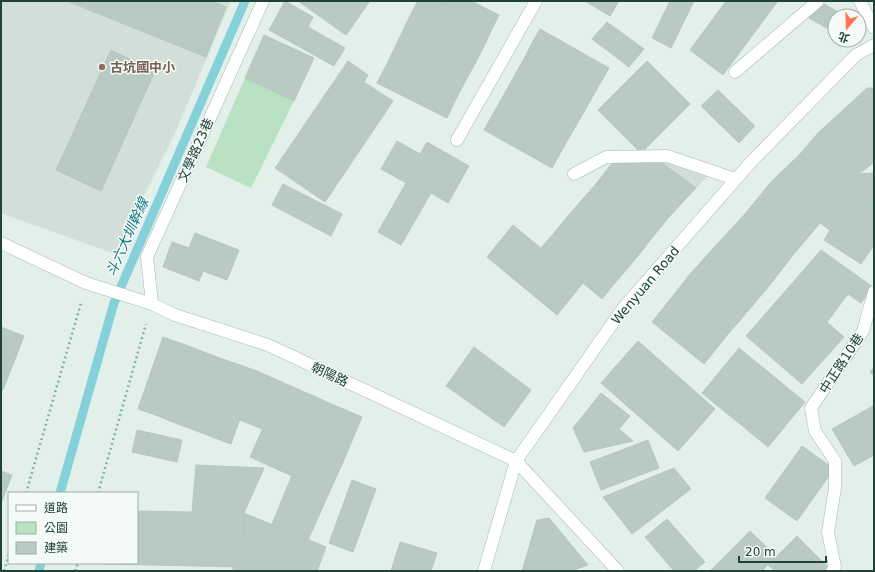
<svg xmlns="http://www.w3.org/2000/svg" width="875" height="572" font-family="'DejaVu Sans','Noto Sans TC',sans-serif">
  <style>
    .built { fill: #d1dfd8 }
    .green { fill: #b9e2c3 }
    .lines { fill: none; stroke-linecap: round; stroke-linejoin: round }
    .stream { stroke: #85d1da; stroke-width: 9 }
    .building { fill: #b8cac2; stroke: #b4c9c0 }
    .service-casing { stroke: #a5b8b0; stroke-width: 13 }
    .minor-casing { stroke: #a5b8b0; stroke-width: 13 }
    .tertiary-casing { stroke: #a5b8b0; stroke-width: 13 }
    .secondary-casing { stroke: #a0bcb1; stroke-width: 13 }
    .path { stroke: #80b6a2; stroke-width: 2.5; stroke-dasharray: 2 3; stroke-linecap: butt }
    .service { stroke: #fff; stroke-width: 12 }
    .minor { stroke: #fff; stroke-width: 12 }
    .tertiary { stroke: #fff; stroke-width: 12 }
    .secondary { stroke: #fff; stroke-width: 12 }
    .education-dot { fill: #8d6e63; stroke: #f4faf7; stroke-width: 1.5 }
    .labels { text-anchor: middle; stroke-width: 3; stroke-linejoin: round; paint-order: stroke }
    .education-label { font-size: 13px; font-weight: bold; fill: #785e54; stroke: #f4faf7; text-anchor: start }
    .street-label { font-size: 13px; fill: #204238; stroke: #f4faf7 }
    .water-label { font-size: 14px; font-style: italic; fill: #127886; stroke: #f4faf7 }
  </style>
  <rect width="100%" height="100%" fill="#e3efe9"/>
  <path class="built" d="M1,1H231L175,133L115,254L1,213Z
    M658,160L710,174L696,188Z"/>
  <path class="green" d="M245,78L294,101L251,188L206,167Z"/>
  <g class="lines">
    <path class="stream" d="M60,493L114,303L245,1
      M39,571L41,563"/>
  </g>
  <path class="building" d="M67,1H211L226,7L206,57Z
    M285,1L313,17L308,27L345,48L334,66L269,30Z
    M298,1H370L346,35Z
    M418,1H436L492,29L486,42L415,6Z
    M436,1H471L499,15L492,29Z
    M585,1H619L610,16Z
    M670,1H694L671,48L652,38Z
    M726,1H753L707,63L690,50Z
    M753,1H778L723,75L707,63Z
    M824,4L842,14L841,16H835V26L832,31L809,18Z
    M415,6L486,42L477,60L406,24Z
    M607,22L644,49L629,67L592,39Z
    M406,24L477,60L467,78L397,43Z
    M540,29L609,68L601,82L532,43Z
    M264,35L314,58L294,101L245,78Z
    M397,43L467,78L456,99L387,64Z
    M532,43L601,82L594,94L526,55Z
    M111,50L155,71L101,191L56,170Z
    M526,55L594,94L584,112L516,73Z
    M348,61L368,75L364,82L393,101L325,202L275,168Z
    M647,61L690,104L641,153L598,110Z
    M387,64L456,99L447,118L377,83Z
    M516,73L584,112L574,129L506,91Z
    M867,88H874V162L859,174L818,133Z
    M718,90L755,126L739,143L701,106Z
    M506,91L574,129L562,150L494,112Z
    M494,112L562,150L552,168L484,130Z
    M818,133L859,174L843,188L800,154Z
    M397,141L420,154L427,142L469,166L448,203L431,193L401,245L378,232L406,183L381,169Z
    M800,154L843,188L820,223L771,182Z
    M658,160L696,188L669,217L609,167L613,163Z
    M609,167L669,217L656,233L596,184Z
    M873,173L874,174V209L843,188L859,174Z
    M771,182L820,223L793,255L744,215Z
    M283,184L342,214L331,236L272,205Z
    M596,184L656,233L641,252L580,202Z
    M843,188L874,209V245L861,264L824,240L830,230L820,223Z
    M580,202L641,252L628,268L567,217Z
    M744,215L793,255L769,286L718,243Z
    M567,217L628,268L615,283L554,233Z
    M513,225L583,283L557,315L487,257Z
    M195,233L239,250L227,280L203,271L199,281L163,267L172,242L189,248Z
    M554,233L615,283L602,299L541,248Z
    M718,243L769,286L742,318L690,274Z
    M821,250L873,287L861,303L848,294L827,322L788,288Z
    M690,274L742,318L728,334L676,292Z
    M788,288L844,337L802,384L746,336Z
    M676,292L728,334L704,364L652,322Z
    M1,327L24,336L3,390L1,389Z
    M163,337L183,344L158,416L138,409Z
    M638,341L715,409L678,451L601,383Z
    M183,344L201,351L175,423L158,416Z
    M474,347L531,390L504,427L446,386Z
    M739,348L805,402L768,447L702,393Z
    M201,351L220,358L194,430L175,423Z
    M220,358L257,371L231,444L194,430Z
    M874,367V376L870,372Z
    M257,371L327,402L304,446L240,420Z
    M601,393L630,416L619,429L633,441L584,452L573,428Z
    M327,402L362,417L343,462L304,446Z
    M873,406L874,455L854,466L832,429Z
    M263,428L304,446L292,476L250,457Z
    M137,430L182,440L177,462L132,452Z
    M648,440L659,468L601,490L590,462Z
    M304,446L343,462L308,540L272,524Z
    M802,446L834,469L797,521L765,498Z
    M196,465L264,468L244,513L192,512Z
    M674,468L691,489L632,534L603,497Z
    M1,471L12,475L1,504Z
    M352,480L376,489L353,552L329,543Z
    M137,511L244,513L243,567L105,564L137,563Z
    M244,513L326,547L317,571H234L232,567H243Z
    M549,518L588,565L571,571H522L537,520Z
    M667,519L705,562L694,571H674L645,537Z
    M750,531L776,556L762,571H710Z
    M797,536L829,568L826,571H775L768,565Z
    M400,542L437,553L431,571H391Z"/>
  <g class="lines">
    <g class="service-casing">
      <path id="service" d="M735,72L818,1
        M574,174L606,157L667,156L735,179
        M832,571L835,567L828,532L835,488V461L815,431L811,408L863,331L874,292"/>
    </g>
    <g class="minor-casing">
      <path id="minor" d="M860,1L874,28
        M457,140L536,1
        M152,304L147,257L263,1
        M484,571L516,461"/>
    </g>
    <g class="tertiary-casing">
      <path id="tertiary" d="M516,461L624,307L752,161L856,55L874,45"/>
    </g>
    <g class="secondary-casing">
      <path id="secondary" d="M1,243L86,283L152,304L175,315L268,345L516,461L618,571"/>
    </g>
    <path class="path" d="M26,493L81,303
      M98,493L146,324
      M4,571L9,554
      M75,571L78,563"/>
    <use href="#service" class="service"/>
    <use href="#minor" class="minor"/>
    <use href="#tertiary" class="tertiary"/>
    <use href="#secondary" class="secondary"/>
  </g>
  <circle class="education-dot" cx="102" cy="67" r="4"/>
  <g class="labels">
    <g class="education-label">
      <text x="110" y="72">古坑國中小</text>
    </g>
    <g class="street-label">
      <text transform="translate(195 150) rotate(-66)" y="5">文學路23巷</text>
      <text transform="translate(645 285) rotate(-50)" y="5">Wenyuan Road</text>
      <text transform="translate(841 363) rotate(-57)" y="5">中正路10巷</text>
      <text transform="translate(330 374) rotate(25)" y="5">朝陽路</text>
    </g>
    <g class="water-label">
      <text transform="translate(127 237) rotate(-66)" y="5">斗六大圳幹線</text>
    </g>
  </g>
  <rect width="875" height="572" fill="none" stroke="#204238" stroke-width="4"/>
  <rect x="8" y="492" width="130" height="72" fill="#f4faf7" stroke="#9fb0ab"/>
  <rect x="16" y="505" width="20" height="6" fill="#ffffff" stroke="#9fb0ab"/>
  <text x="44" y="512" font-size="12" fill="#204238">道路</text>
  <rect x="16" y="522" width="20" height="12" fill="#b9e2c3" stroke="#9fb0ab"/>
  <text x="44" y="532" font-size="12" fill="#204238">公園</text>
  <rect x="16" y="542" width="20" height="12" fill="#b8cac2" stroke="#9fb0ab"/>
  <text x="44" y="552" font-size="12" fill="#204238">建築</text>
  <g transform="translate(847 28) rotate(199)"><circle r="19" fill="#f4faf7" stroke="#9fb0ab"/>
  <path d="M0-3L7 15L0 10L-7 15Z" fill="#ff7351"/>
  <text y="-6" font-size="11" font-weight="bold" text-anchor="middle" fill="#204238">北</text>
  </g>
  <path d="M739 556v6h87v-6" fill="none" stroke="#204238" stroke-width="2"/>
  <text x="745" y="556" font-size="12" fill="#204238" stroke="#f4faf7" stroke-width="3" paint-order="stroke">20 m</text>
</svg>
